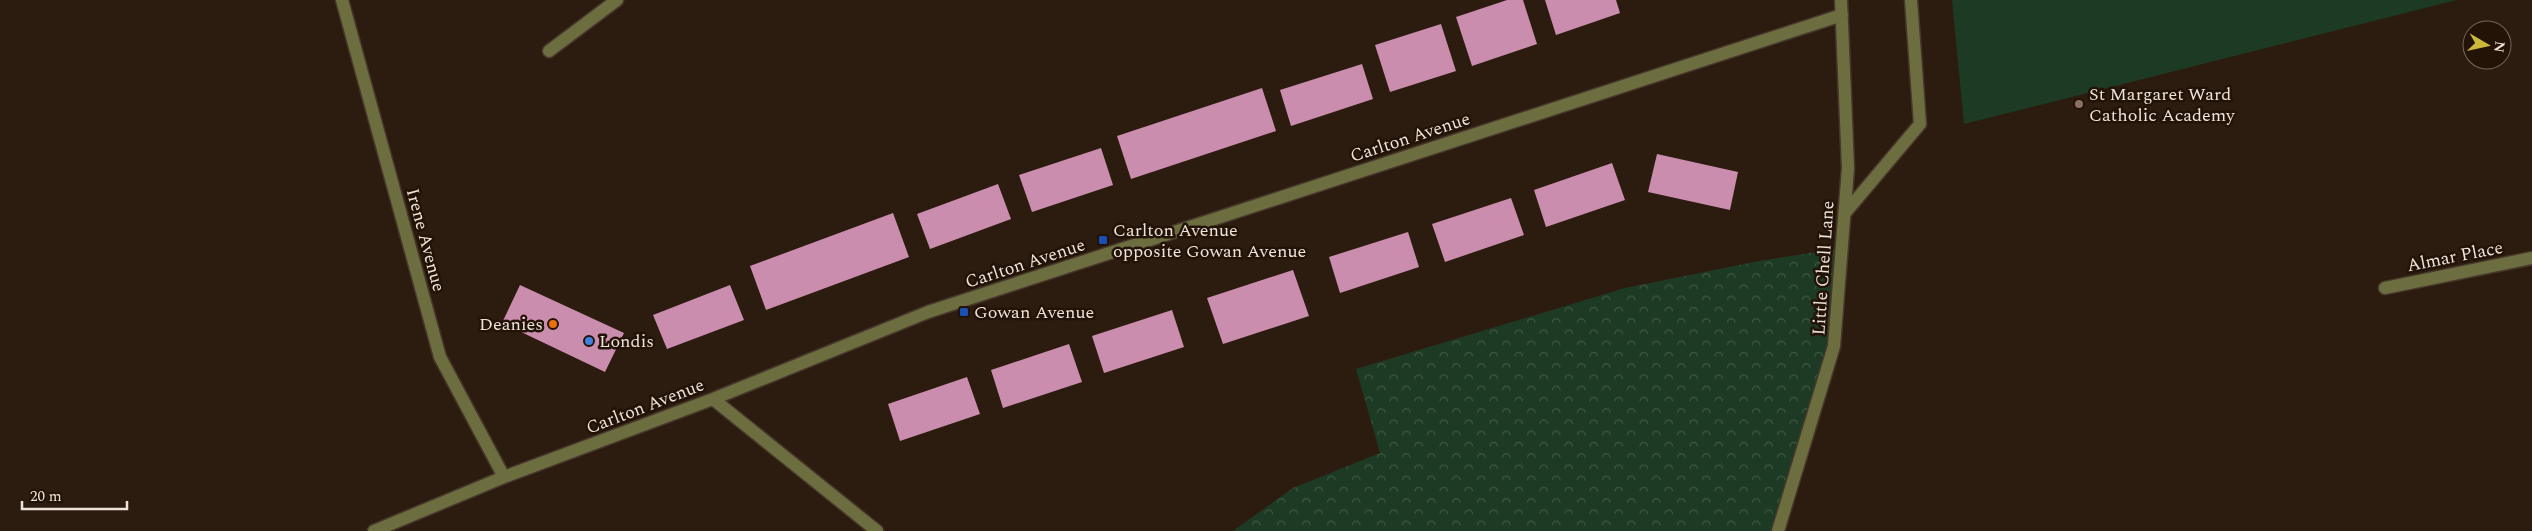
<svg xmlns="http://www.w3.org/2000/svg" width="2532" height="531" font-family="Spectral,serif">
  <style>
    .grass { fill: #1d3b24 }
    .forest { fill: url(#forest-crowns) }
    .building { fill: #cb8dae }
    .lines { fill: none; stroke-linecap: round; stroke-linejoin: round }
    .minor-casing { stroke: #47382c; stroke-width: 15 }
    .minor { stroke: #6d6e40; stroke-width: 12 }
    .education-dot { fill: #8d6e63; stroke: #221306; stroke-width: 2 }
    .transit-dot { fill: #1a4fb4; stroke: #221306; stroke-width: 2 }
    .food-dot { fill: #e8710a; stroke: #221306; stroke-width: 2 }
    .shop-dot { fill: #3f7fe0; stroke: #221306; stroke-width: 2 }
    .labels { text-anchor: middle; stroke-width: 5; stroke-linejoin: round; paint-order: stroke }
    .poi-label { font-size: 18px; fill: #eee3db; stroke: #221306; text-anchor: start }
    .street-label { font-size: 18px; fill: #eee3db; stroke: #221306 }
  </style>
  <defs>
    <pattern id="forest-crowns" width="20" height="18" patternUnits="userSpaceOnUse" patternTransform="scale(1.25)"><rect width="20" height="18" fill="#1d3b24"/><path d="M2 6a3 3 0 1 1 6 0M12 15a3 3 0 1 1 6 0" fill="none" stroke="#3e5743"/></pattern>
  </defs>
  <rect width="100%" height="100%" fill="#2c1c0f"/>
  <path class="grass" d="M1952,0H2457L1964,124Z"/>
  <path class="forest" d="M1842,248L1834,346L1778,531H1233L1293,488L1380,453L1356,369L1625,288L1759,261Z"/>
  <path class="building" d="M1507,0H1523L1537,44L1472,66L1456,17Z
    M1545,0H1616L1620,13L1556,35Z
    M1441,24L1456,71L1390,92L1375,45Z
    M1362,64L1373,99L1291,126L1280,90Z
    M1262,88L1276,131L1131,179L1117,136Z
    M1101,148L1113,185L1032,212L1019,175Z
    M1657,154L1738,172L1730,210L1648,192Z
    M1612,163L1625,200L1546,227L1534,190Z
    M998,184L1011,219L930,249L917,214Z
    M1511,198L1524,235L1445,262L1432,224Z
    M893,213L909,257L766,310L750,266Z
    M1408,232L1419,267L1340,293L1329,257Z
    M1293,270L1309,316L1223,344L1207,298Z
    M520,285L624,333L605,372L502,323Z
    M730,285L744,320L667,349L653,315Z
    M1172,310L1184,347L1104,373L1092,336Z
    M1069,344L1082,382L1003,408L991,370Z
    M967,377L980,414L900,441L888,404Z"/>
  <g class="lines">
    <g class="minor-casing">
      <path id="minor" d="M342,0L440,357L504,477
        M549,51L617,0
        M1845,213L1920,124L1911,0
        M2385,288L2532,258
        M713,399L877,531
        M374,531L504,477L713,399L928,312L1842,15
        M1778,531L1834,346L1848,168L1841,0"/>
    </g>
    <use href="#minor" class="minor"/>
  </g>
  <circle class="education-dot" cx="2079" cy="104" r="5"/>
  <g class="transit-dot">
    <rect x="1098" y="235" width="10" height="10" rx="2.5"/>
    <rect x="959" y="307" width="10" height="10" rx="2.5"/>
  </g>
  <circle class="food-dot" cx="553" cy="324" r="5"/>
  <circle class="shop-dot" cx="589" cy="341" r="5"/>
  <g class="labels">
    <g class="poi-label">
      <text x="2089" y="100">St Margaret Ward<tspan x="2089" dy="21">Catholic Academy</tspan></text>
      <text x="1113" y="236">Carlton Avenue<tspan x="1113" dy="21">opposite Gowan Avenue</tspan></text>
      <text x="974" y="318">Gowan Avenue</text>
      <text x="543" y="330" text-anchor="end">Deanies</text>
      <text x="599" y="347">Londis</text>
    </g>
    <g class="street-label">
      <text transform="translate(1410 137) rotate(-18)" y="6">Carlton Avenue</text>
      <text transform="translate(426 240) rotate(75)" y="6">Irene Avenue</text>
      <text transform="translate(2455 256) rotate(-11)" y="6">Almar Place</text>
      <text transform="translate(1025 263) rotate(-18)" y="6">Carlton Avenue</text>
      <text transform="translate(1823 268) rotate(-86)" y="6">Little Chell Lane</text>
      <text transform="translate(645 406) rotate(-21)" y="6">Carlton Avenue</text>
    </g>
  </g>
  <g transform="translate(2487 45) rotate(99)"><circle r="24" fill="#221306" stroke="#74665b"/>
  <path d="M0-4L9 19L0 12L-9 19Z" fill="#ccb939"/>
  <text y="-8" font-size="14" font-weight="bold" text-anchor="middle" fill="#eee3db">N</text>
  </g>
  <path d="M22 501v8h105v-8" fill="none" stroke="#eee3db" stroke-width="2.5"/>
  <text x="30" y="501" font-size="15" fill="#eee3db" stroke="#221306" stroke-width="4" paint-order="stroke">20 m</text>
</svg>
